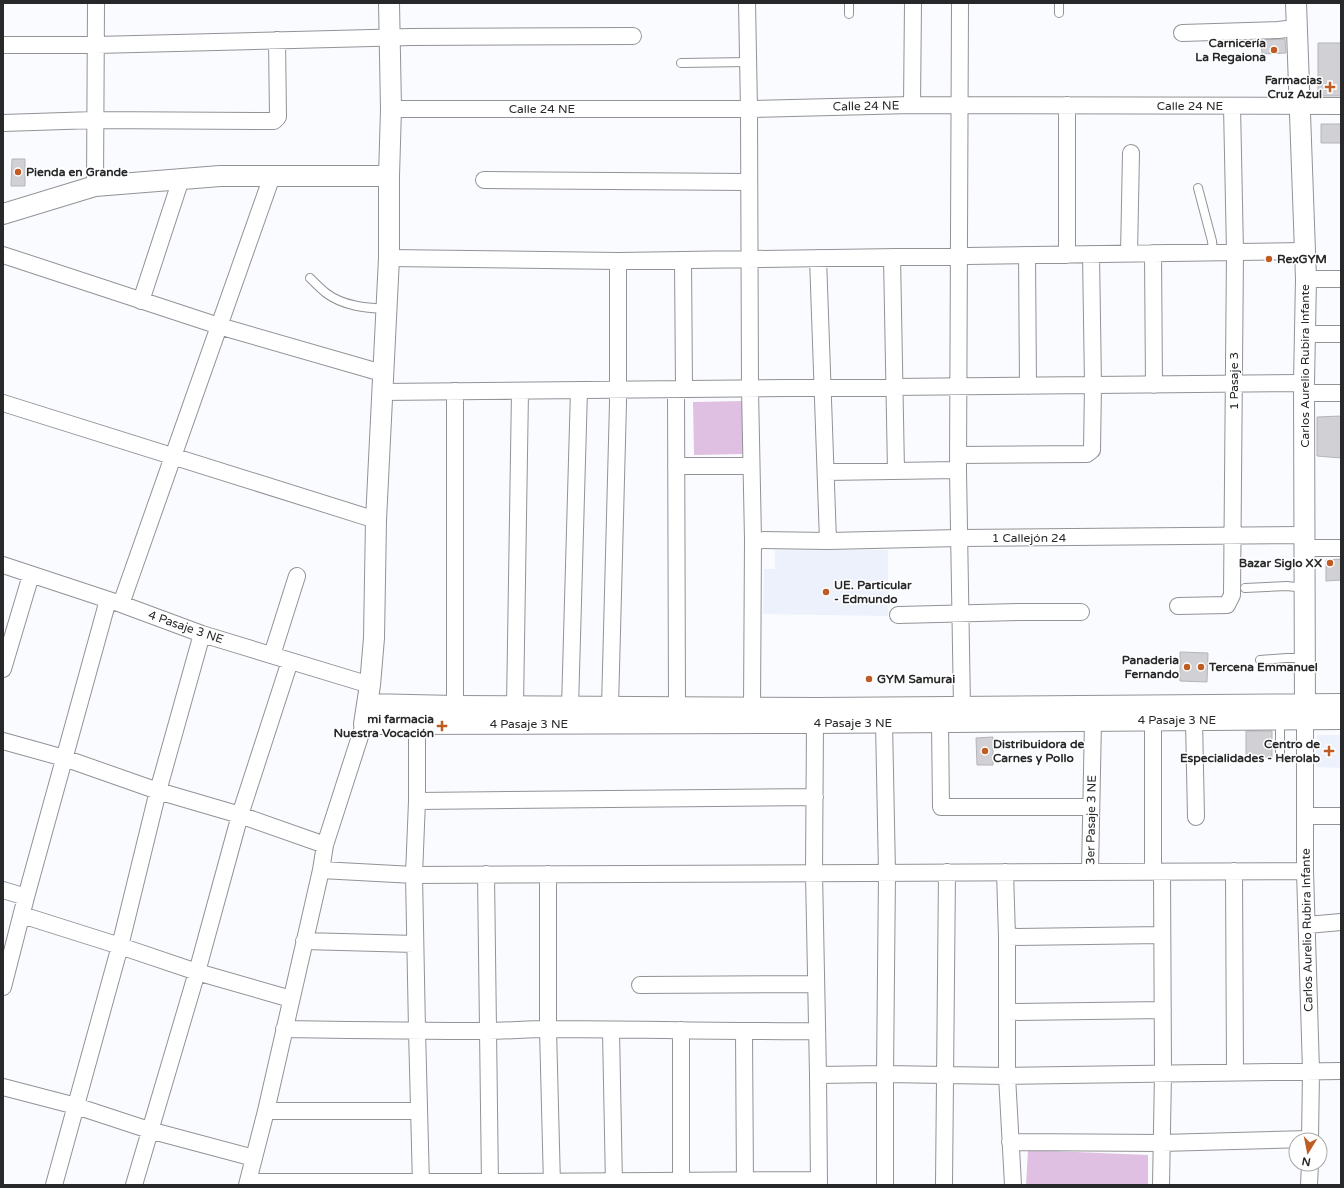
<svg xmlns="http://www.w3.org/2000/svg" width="1344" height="1188" font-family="'Varela Round',sans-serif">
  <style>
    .built { fill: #ecf1fc }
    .green { fill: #dfc0e2 }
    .building { fill: #d1d0d4; stroke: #b5b4b9 }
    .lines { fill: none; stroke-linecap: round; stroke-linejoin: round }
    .service-casing { stroke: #919397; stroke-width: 10 }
    .minor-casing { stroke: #919397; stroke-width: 18 }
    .tertiary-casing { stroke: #919397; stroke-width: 22 }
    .service { stroke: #fff; stroke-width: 8 }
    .minor { stroke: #fff; stroke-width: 16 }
    .tertiary { stroke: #fff; stroke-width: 20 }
    .poi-dot { fill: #bf5c23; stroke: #fff; stroke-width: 1.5 }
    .labels { text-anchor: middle; stroke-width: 3; stroke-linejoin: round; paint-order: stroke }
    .poi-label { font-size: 12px; font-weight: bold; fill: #27282a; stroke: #fff; text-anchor: end }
    .street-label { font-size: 12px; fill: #27282a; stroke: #fff }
  </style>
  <rect width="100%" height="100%" fill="#fafbff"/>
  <path class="built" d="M775,550H888V616L763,614L764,569H775Z
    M1317,735H1341V768L1316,767Z"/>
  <path class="green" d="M744,401L743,454L694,455L693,402Z
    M1028,1150L1148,1155V1185H1026Z"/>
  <path class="building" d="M1285,39L1286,53L1262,54L1261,40Z
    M1318,43H1341V96H1318Z
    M1321,124H1341V143H1321Z
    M12,159H25V186H11Z
    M1341,416V458L1317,456V417Z
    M1341,559V580L1326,581V560Z
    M1180,652L1208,653L1207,682L1180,681Z
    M1246,731H1272V757H1246Z
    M993,737V765H977L976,738Z"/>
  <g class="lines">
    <g class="service-casing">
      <path id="service" d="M1059,3V13
        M849,14V3
        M681,63L748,62
        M1198,188L1212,241L1213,252
        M310,278C315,283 321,289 326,293C343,306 366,308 386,309
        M1245,588L1287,586L1305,588
        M1260,660L1287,658H1305
        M1280,756V720"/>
    </g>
    <g class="minor-casing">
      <path id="minor" d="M747,3L749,109L750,389L753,540L752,708
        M960,3L958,470L962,707
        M1182,33L1278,30L1296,28
        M3,45H96L411,37L633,36
        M912,105L913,3
        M391,109H749L912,105L1341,106
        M3,123L95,120L274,121L278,117L277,40
        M484,180L749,182
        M95,186L96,3
        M1153,253L1154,385
        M1129,254L1131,153
        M3,255L219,326L382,373
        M1027,255L1028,386
        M1067,255V105
        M892,257L896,471
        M389,258L618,261L1305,251
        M818,258L828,541
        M683,260L684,389
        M1306,279H1341
        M141,301L181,179
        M1305,334H1341
        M676,389L677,707
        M455,391V706
        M381,392L1304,383
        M1304,393H1341
        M3,403L376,520
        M958,455L1087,454L1092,450L1093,385L1091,254
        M676,466H751
        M826,472L958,470
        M753,540L828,541L959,538L1305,535
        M1305,548H1341
        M3,565L121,604L202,634L370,685
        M121,604L272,176
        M1178,606L1227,605L1232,595L1235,252L1232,106
        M898,615L1020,612H1081
        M272,655L297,576
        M3,669L31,575
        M515,706L520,391
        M570,707L579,390
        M610,707L618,403V261
        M1305,719V871L1311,1071L1310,1140
        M1194,720L1196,817
        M884,722L887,873L885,1074V1185
        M940,722L941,807H1091
        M815,723L814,873L818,1075L819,1185
        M417,725V801L414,875L417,1030L421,1185
        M3,741L64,758L158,791L240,815L325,845
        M417,801L815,797
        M1305,816H1341
        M321,870L414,875L1305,871
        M1234,871L1235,1072
        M1005,872L1007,937V1076L1013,1185
        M1090,872L1093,721
        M1153,872V720
        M486,874L490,1185
        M548,874V1029L552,1185
        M3,890L26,897
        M22,915L120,946L197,972L291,999
        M1307,925L1341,922
        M1007,937L1162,935
        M304,941L415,944
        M640,985L816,984
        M3,987L26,897L108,600
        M1007,1012L1163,1010
        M284,1029C352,1030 420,1031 487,1031C507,1031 528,1029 548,1029C638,1029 727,1032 817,1031
        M611,1031L614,1185
        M744,1032L745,1185
        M818,1075L885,1074L1007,1076L1341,1071
        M3,1087L76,1106L149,1130L254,1158
        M266,1111H419
        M1010,1142L1161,1143L1310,1139
        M248,1182H490L819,1180
        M54,1185L120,946L158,791L202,634
        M134,1185L197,972L240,815L290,661
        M247,1185L266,1111L321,870L325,845L364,724
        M681,1185V1030
        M944,1185L947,872
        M1161,1185L1163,1073L1162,872
        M1309,1185L1310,1164"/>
    </g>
    <g class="tertiary-casing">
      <path id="tertiary" d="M389,3L391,109L389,176V258L376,520L374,638L370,685L364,724L815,723L1341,719
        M1296,3L1306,279L1304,383L1305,717
        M3,214L95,186L220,176H389
        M367,704L455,706L816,708L1341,704"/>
    </g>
    <use href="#service" class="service"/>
    <use href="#minor" class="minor"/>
    <use href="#tertiary" class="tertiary"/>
  </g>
  <g class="poi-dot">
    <circle cx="1274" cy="50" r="4"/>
    <path d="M1328 81h4v4h4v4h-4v4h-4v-4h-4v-4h4z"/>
    <circle cx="18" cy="172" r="4"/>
    <circle cx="1269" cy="259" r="4"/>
    <circle cx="1330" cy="563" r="4"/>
    <circle cx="826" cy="592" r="4"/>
    <circle cx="1187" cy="667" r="4"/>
    <circle cx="1201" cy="667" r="4"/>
    <circle cx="869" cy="679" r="4"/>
    <path d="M440 720h4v4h4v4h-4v4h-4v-4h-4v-4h4z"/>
    <circle cx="985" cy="751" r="4"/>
    <path d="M1327 745h4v4h4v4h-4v4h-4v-4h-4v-4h4z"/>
  </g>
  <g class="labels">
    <g class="poi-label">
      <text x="1266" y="47">Carnicería<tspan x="1266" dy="14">La Regaiona</tspan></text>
      <text x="1322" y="84">Farmacias<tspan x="1322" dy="14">Cruz Azul</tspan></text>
      <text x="26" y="176" text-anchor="start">Pienda en Grande</text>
      <text x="1277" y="263" text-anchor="start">RexGYM</text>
      <text x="1322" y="567">Bazar Siglo XX</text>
      <text x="834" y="589" text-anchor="start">UE. Particular<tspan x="834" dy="14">- Edmundo</tspan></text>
      <text x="1179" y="664">Panaderia<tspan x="1179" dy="14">Fernando</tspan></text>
      <text x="1209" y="671" text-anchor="start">Tercena Emmanuel</text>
      <text x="877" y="683" text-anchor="start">GYM Samurai</text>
      <text x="434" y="723">mi farmacia<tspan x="434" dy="14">Nuestra Vocación</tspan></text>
      <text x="993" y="748" text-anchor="start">Distribuidora de<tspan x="993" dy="14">Carnes y Pollo</tspan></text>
      <text x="1320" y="748">Centro de<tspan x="1320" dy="14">Especialidades - Herolab</tspan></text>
    </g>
    <g class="street-label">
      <text transform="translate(866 106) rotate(-1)" y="4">Calle 24 NE</text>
      <text x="1190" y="110">Calle 24 NE</text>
      <text x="542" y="113">Calle 24 NE</text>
      <text transform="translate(1305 366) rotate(-90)" y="4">Carlos Aurelio Rubira Infante</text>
      <text transform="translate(1234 381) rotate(-90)" y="4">1 Pasaje 3</text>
      <text x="1029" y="542">1 Callejón 24</text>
      <text transform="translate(186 627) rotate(19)" y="4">4 Pasaje 3 NE</text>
      <text x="1177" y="724">4 Pasaje 3 NE</text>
      <text x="853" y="727">4 Pasaje 3 NE</text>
      <text x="529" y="728">4 Pasaje 3 NE</text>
      <text transform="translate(1091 820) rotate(-89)" y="4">3er Pasaje 3 NE</text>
      <text transform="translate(1307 930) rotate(-91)" y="4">Carlos Aurelio Rubira Infante</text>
    </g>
  </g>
  <rect width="1344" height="1188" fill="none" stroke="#27282a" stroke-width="8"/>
  <g transform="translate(1308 1152) rotate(190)"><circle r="19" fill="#ffffff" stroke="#a9a9aa"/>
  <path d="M0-3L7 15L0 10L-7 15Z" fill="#bf5c23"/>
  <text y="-6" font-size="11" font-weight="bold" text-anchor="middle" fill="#27282a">N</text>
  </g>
</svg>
